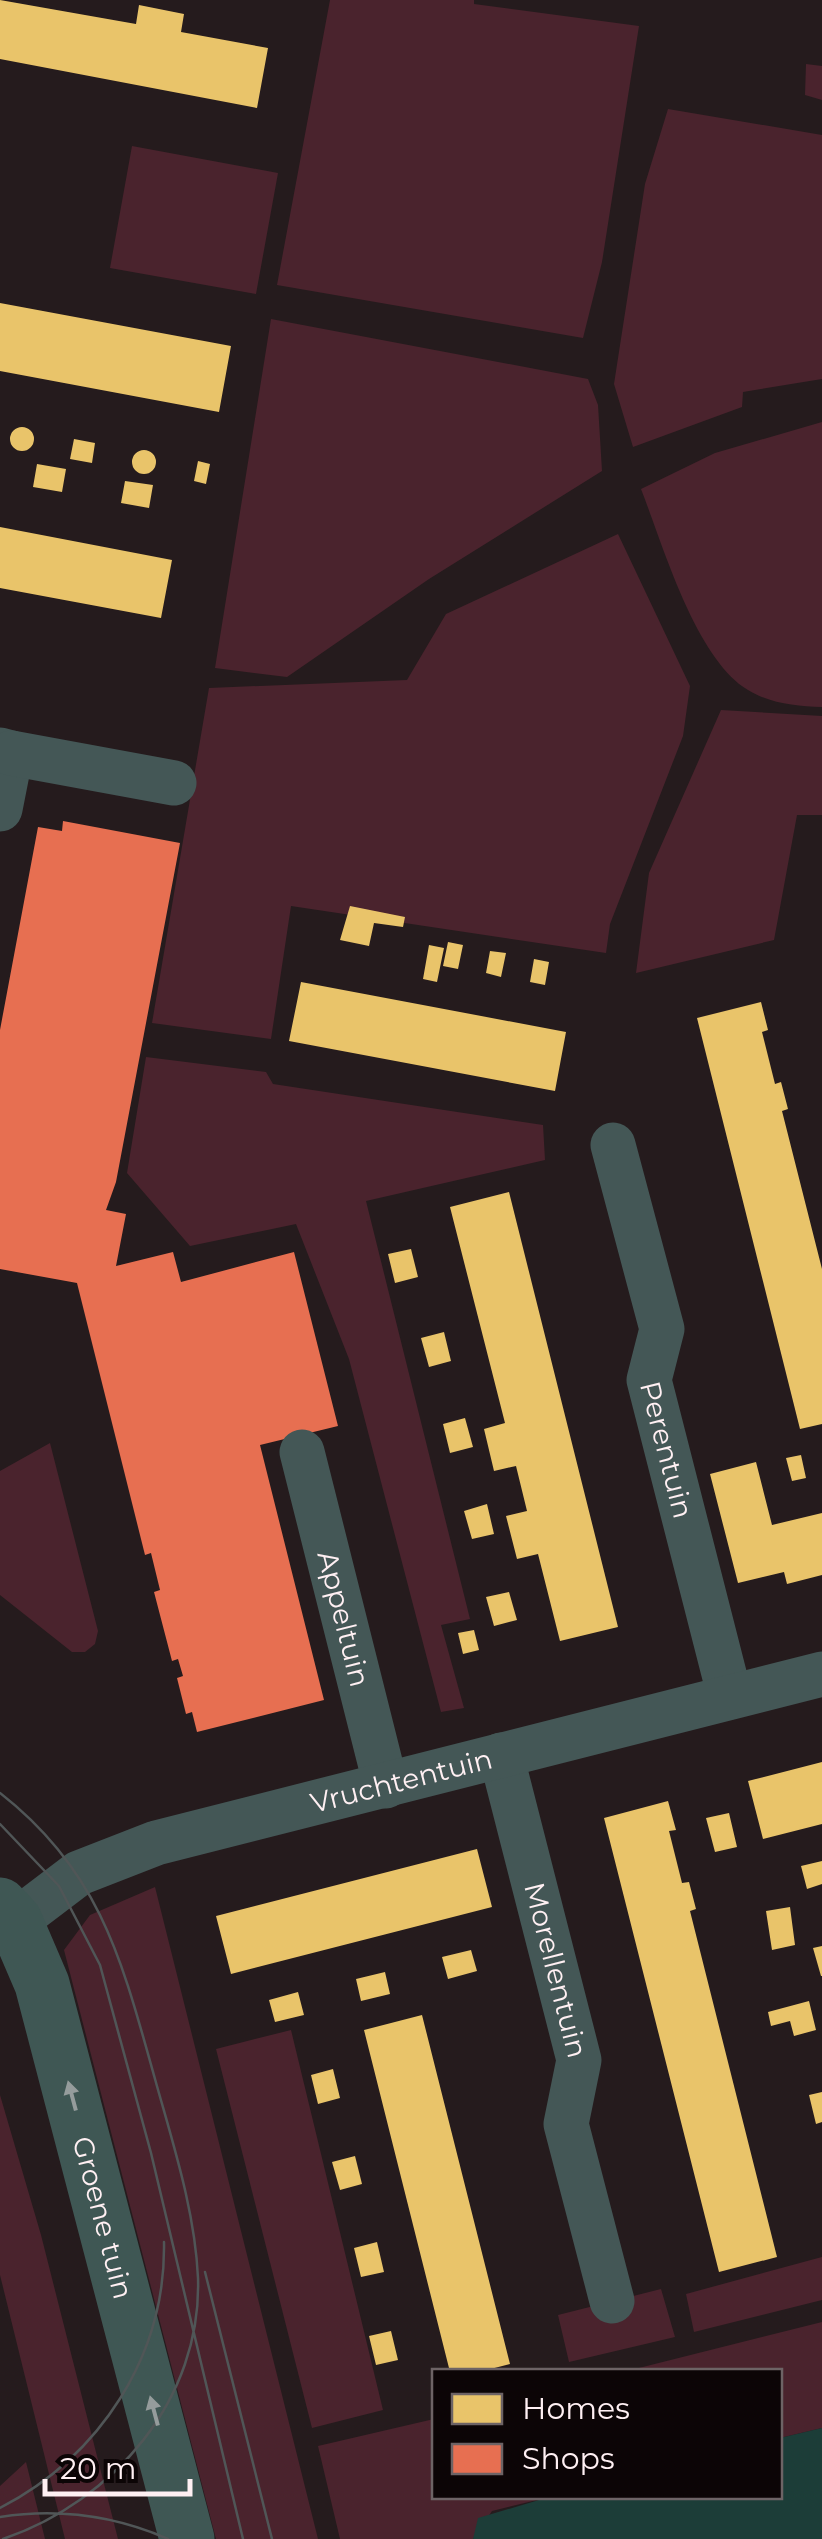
<svg xmlns="http://www.w3.org/2000/svg" width="822" height="2539" font-family="Montserrat,sans-serif">
  <style>
    .green { fill: #4a232d }
    .water { fill: #1c3d38 }
    .homes { fill: #e9c46a }
    .shops { fill: #e76f51 }
    .lines { fill: none; stroke-linecap: round; stroke-linejoin: round }
    .street { stroke: #445756; stroke-width: 45 }
    .secondary { stroke: #3f5754; stroke-width: 55 }
    .tram { stroke: #505657; stroke-width: 2.5 }
    .oneway { fill: #959c9c }
    .labels { text-anchor: middle; stroke-width: 10; stroke-linejoin: round; paint-order: stroke }
    .street-label { font-size: 28px; fill: #fff0f3; stroke: #0c0506 }
  </style>
  <rect width="100%" height="100%" fill="#251b1d"/>
  <path class="green" d="M330,0H474V4L639,26L602,262L583,338L277,285Z
    M806,64L822,66V100L805,95Z
    M668,109L822,135V379L743,392L742,407L633,447L614,384L645,184Z
    M132,146L278,173L256,294L110,268Z
    M271,319L588,379L598,405L602,471L429,579L287,677L215,668Z
    M822,422V707C796,706 771,704 748,690C695,658 663,545 641,489L715,453Z
    M618,534L690,686L683,736L610,924L606,953L291,906L271,1039L152,1023L209,688L407,680L446,614Z
    M721,710L822,716V815H797L774,940L636,973L649,873Z
    M146,1057L266,1072L273,1084L543,1125L545,1160L366,1201L470,1619L441,1625L464,1708L441,1712L349,1359L296,1224L190,1246L127,1173Z
    M50,1443L98,1631L95,1644L85,1652H72L0,1595V1471Z
    M155,1887L318,2539H216L64,1950L90,1915Z
    M291,2030L383,2410L312,2428L216,2049Z
    M0,2095L41,2235L118,2539H65L0,2275Z
    M822,2257V2300L694,2332L686,2294Z
    M661,2289L675,2337L569,2362L558,2315Z
    M822,2322V2428L780,2438V2372H623Z
    M434,2419V2496L549,2497L492,2511L473,2539H340L318,2446Z
    M26,2462L45,2539H0V2486Z"/>
  <path class="water" d="M822,2428V2539H473L478,2518L549,2497L780,2496V2438Z"/>
  <path class="homes" d="M0,0L136,24L139,5L184,14L181,32L268,48L257,108L0,59Z
    M0,303L231,346L219,412L0,371Z
    M10 439a12 12 0 1 1 24 0a12 12 0 1 1-24 0Z
    M74,439L95,443L92,463L70,459Z
    M132 462a12 12 0 1 1 24 0a12 12 0 1 1-24 0Z
    M198,461L210,464L206,484L194,481Z
    M37,464L66,469L62,492L33,487Z
    M125,481L153,485L149,508L121,503Z
    M0,527L172,560L161,618L0,588Z
    M350,906L405,917L403,927L374,923L369,946L340,940Z
    M448,942L463,945L458,969L443,966Z
    M429,945L444,948L437,982L423,979Z
    M490,951L506,953L501,977L486,973Z
    M534,959L549,962L545,985L530,982Z
    M301,982L566,1032L555,1091L289,1041Z
    M761,1002L768,1030L762,1032L775,1084L781,1082L788,1109L782,1111L822,1269V1424L800,1429L697,1018Z
    M509,1192L618,1627L560,1641L538,1554L517,1559L506,1516L527,1511L516,1466L494,1471L484,1429L505,1423L450,1207Z
    M411,1249L418,1277L395,1283L388,1254Z
    M444,1332L451,1361L429,1367L421,1338Z
    M465,1418L473,1447L450,1453L443,1424Z
    M801,1455L806,1478L792,1481L786,1458Z
    M756,1462L772,1525L822,1513V1575L787,1584L784,1572L738,1583L710,1474Z
    M487,1504L494,1534L472,1539L464,1511Z
    M509,1592L517,1620L494,1626L486,1597Z
    M474,1630L479,1650L463,1654L458,1633Z
    M822,1762V1824L763,1839L748,1781Z
    M668,1801L676,1830L669,1831L682,1883L689,1882L696,1909L690,1911L777,2257L719,2272L604,1818Z
    M729,1813L737,1847L715,1852L706,1818Z
    M477,1849L492,1907L231,1974L216,1916Z
    M822,1861V1884L807,1889L801,1866Z
    M790,1907L795,1945L772,1950L766,1911Z
    M822,1946V1976H821L813,1948Z
    M471,1950L477,1971L448,1979L442,1957Z
    M385,1972L390,1994L361,2001L356,1979Z
    M298,1992L304,2015L275,2022L269,2000Z
    M809,2001L816,2030L794,2036L790,2021L771,2026L768,2012Z
    M422,2015L510,2364L479,2372H450L364,2030Z
    M333,2069L340,2098L318,2104L311,2075Z
    M822,2092V2122L816,2124L809,2095Z
    M355,2156L362,2184L340,2190L332,2162Z
    M377,2242L384,2272L361,2277L354,2248Z
    M391,2331L398,2360L376,2365L369,2336Z"/>
  <path class="shops" d="M63,821L180,843L116,1182L106,1210L126,1214L116,1266L173,1252L181,1282L294,1252L338,1426L260,1445L324,1700L197,1732L192,1712L186,1714L177,1678L183,1676L178,1659L172,1661L154,1592L160,1590L151,1553L145,1555L77,1283L0,1269V1030L38,827L62,831Z"/>
  <g class="lines">
    <g class="street">
      <path d="M0,750L11,753L0,809"/>
      <path d="M11,753L174,783"/>
      <path id="s1" d="M613,1145L662,1329L649,1380L730,1697"/>
      <path id="s2" d="M302,1452L386,1786"/>
      <path id="s3" d="M501,1755L579,2060L566,2124L612,2301"/>
      <path id="s4" d="M0,1933L79,1873L156,1843L822,1674"/>
    </g>
    <path class="secondary" id="s5" d="M0,1905L15,1921L42,1984L187,2539"/>
    <path class="tram" d="M0,1793C101,1872 122,1961 155,2079C173,2144 195,2211 198,2278C202,2399 114,2501 3,2539
      M0,1824L59,1886L100,1965L151,2153L243,2539
      M205,2272L272,2539
      M0,2508C100,2456 166,2356 164,2242
      M0,2517C59,2508 113,2515 168,2539"/>
  </g>
  <defs><path id="oneway-solid" d="M-6-.8H1V-3.2L6.5 0L1 3.2V.8H-6Z" transform="scale(2.5)"/></defs>
  <g class="oneway">
    <use href="#oneway-solid" transform="translate(72 2096) rotate(-105)"/>
    <use href="#oneway-solid" transform="translate(154 2411) rotate(-105)"/>
  </g>
  <g class="labels">
    <g class="street-label">
      <text dy="10" stroke="none"><textPath href="#s1" startOffset="315">Perentuin</textPath></text>
      <text dy="10" stroke="none"><textPath href="#s2" startOffset="172">Appeltuin</textPath></text>
      <text dy="10" stroke="none"><textPath href="#s4" startOffset="435">Vruchtentuin</textPath></text>
      <text dy="10" stroke="none"><textPath href="#s3" startOffset="222">Morellentuin</textPath></text>
      <text dy="10" stroke="none"><textPath href="#s5" startOffset="332">Groene tuin</textPath></text>
    </g>
  </g>
  <rect x="432" y="2369" width="350" height="130" fill="#0c0506" stroke="#6d6365" stroke-width="2.5"/>
  <rect x="452" y="2394" width="50" height="30" fill="#e9c46a" stroke="#6d6365" stroke-width="2.5"/>
  <text x="522" y="2419" font-size="30" fill="#fff0f3">Homes</text>
  <rect x="452" y="2444" width="50" height="30" fill="#e76f51" stroke="#6d6365" stroke-width="2.5"/>
  <text x="522" y="2469" font-size="30" fill="#fff0f3">Shops</text>
  <path d="M45 2479v15h145v-15" fill="none" stroke="#fff0f3" stroke-width="5"/>
  <text x="60" y="2479" font-size="30" fill="#fff0f3" stroke="#0c0506" stroke-width="8" paint-order="stroke">20 m</text>
</svg>
